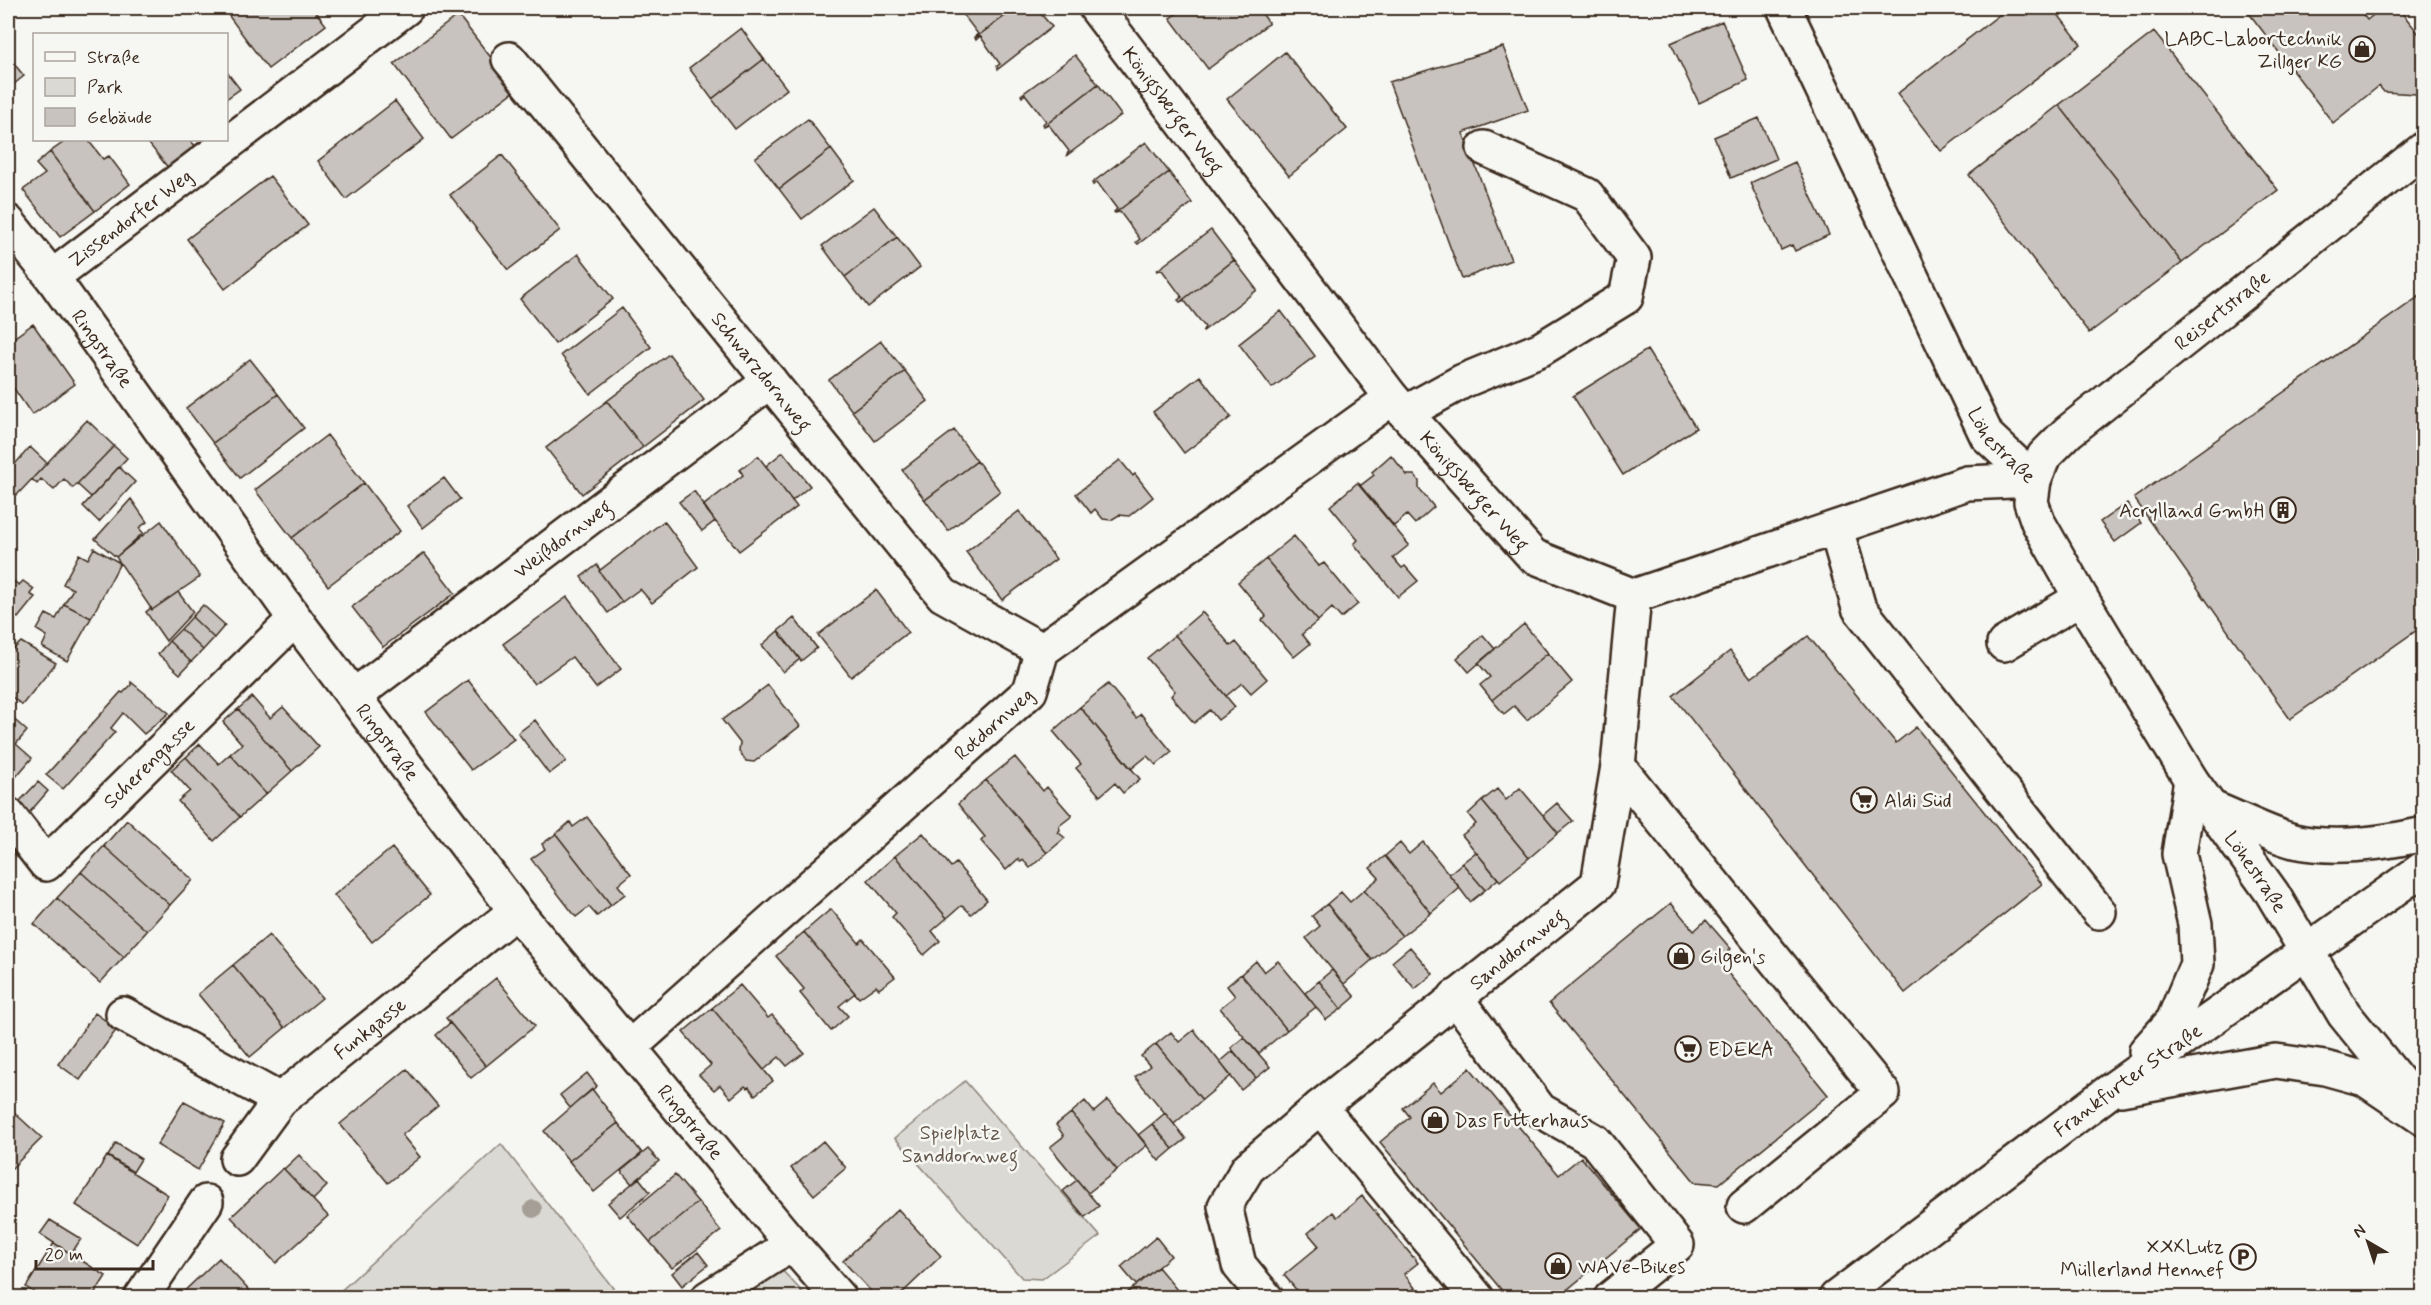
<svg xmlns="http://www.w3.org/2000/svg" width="2431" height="1305" font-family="Mynerve,sans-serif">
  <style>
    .green { fill: #dad9d3; stroke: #8a8278; stroke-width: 1.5 }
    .building { fill: #c8c3be; stroke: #3b2a1e; stroke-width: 1.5 }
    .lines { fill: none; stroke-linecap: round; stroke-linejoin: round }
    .minor-casing { stroke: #3b2a1e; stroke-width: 38 }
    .major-casing { stroke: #3b2a1e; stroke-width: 38 }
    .minor { stroke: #f6f6f2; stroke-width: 33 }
    .major { stroke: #f6f6f2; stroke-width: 33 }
    .tree { fill: #a59e96 }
    .labels { text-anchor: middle; stroke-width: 5; stroke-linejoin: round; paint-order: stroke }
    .poi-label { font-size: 20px; fill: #3b2a1e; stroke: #f6f6f2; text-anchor: start }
    .street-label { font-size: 20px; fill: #3b2a1e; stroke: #f6f6f2 }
    .park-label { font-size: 20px; fill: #63564b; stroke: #f6f6f2 }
  </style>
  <rect width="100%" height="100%" fill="#f6f6f2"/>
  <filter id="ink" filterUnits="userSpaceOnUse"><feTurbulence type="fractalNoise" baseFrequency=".0167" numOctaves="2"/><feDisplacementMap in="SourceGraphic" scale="12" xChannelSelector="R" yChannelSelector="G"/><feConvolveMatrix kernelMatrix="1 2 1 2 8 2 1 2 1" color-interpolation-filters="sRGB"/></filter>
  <g filter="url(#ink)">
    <path class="green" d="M965,1081L1100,1236L1042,1279L1022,1278L895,1138Z
      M501,1144L620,1297H334Z
      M780,1268L807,1297L734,1298Z"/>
    <path class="building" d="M223,8H313L326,25L268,69Z
      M958,8H1016L975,38L974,37L978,34Z
      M1016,8H1036L1052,27L998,69L997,66L1000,64L980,36L976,40L975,38Z
      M1185,8H1258L1269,23L1208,69L1170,18Z
      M2008,8H2053L2081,44L1941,151L1897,94Z
      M2245,8H2358L2367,20L2382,8H2398L2424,40V89L2416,94L2384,92L2379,86L2333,123Z
      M458,15L516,90L451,139L394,64Z
      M1722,21L1748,80L1699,103L1671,43Z
      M741,28L764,59L712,99L689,68Z
      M2154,32L2278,190L2182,263L2059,105Z
      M1503,47L1528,110L1463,133L1511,260L1462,279L1389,82Z
      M1285,52L1347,129L1289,176L1227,99Z
      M1075,55L1098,84L1044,126L1043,124L1046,121L1025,94L1022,97L1021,95Z
      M764,59L787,89L735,129L712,99Z
      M11,60L24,76L8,89V63Z
      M226,71L240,89L226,99Z
      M1098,84L1121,115L1066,156L1069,151L1048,124L1044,126Z
      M395,101L424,139L346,199L318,161Z
      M2059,105L2182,263L2089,333L1969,175Z
      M1759,118L1776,159L1731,178L1714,137Z
      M808,119L831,149L779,189L755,158Z
      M67,140H88L103,159L109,156L130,184L95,211L50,152Z
      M146,140H190L197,148L169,169Z
      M1146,142L1169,172L1115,213L1114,212L1117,209L1097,182L1093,185L1092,183Z
      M831,149L854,180L802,219L779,189Z
      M50,152L95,211L60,237L23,190L45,174L36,164Z
      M502,155L560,230L508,270L450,195Z
      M1795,162L1829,235L1795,251L1792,245L1781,250L1750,183Z
      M1169,172L1192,203L1138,244L1136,242L1140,239L1120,212L1115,213Z
      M270,176L308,225L225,289L187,239Z
      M874,207L897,237L845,277L822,246Z
      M1211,230L1234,260L1180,302L1178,300L1182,297L1162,270L1156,271Z
      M897,237L920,267L868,307L845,277Z
      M578,254L613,299L555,344L520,299Z
      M1234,260L1257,290L1202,332L1205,327L1184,300L1180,302Z
      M2424,293V625L2290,719L2134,498Z
      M622,308L651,347L590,394L561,355Z
      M1281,311L1315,356L1272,388L1239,344Z
      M33,324L75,384L32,415L8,380V342Z
      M881,341L905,371L852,411L829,380Z
      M1647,350L1696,428L1623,475L1573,396Z
      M669,354L704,400L643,447L607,401Z
      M250,359L278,394L213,443L186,408Z
      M905,371L928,401L875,441L852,411Z
      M1200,376L1231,417L1184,453L1153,412Z
      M278,394L304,428L240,478L213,443Z
      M607,401L643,447L582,494L546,448Z
      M87,420L114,446L73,488L64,479L54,490L41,479L37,484L32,479Z
      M954,430L977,461L925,500L902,470Z
      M327,435L364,483L292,538L255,490Z
      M114,446L127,458L91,497L77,484Z
      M30,447L47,463L17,495L8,486V472Z
      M783,452L810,486L792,501L766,466Z
      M1391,455L1407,475H1414L1419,481V489L1434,507L1415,524L1407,515L1394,526L1358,483L1361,485L1374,475L1372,472Z
      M758,456L797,507L739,551L703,506L743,475L740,470Z
      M1120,460L1133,476L1135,474L1153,497L1129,516L1119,515L1111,520L1103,519L1095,509L1091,513L1076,494Z
      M977,461L1000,491L948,531L925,500Z
      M119,467L135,482L99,522L83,506Z
      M444,478L460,499L423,528L407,506Z
      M364,483L400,531L328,586L292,538Z
      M1357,483L1409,545L1393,558L1402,568L1405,566L1418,581L1398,597L1354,544L1358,540L1330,506Z
      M694,491L715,521L702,531L679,502Z
      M131,499L147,522L139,528L143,533L116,557L95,539Z
      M2127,503L2141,523L2115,542L2100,522Z
      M1019,511L1056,559L1002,600L966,552Z
      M161,521L200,577L152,610L116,557Z
      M664,521L698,567L652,603L640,589L622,602L599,571Z
      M1294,536L1319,566L1324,563L1358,604L1341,618L1332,608L1318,621L1266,559Z
      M94,548L120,563L91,618L64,604L73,589L63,584L79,554L88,559Z
      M424,553L455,593L383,647L352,607Z
      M1266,559L1318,621L1302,634L1310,644L1294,657L1262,620L1266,616L1238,582Z
      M597,565L600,570L599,571L622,602L608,613L581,577Z
      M8,577L19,585L23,581L34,589L30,594L35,597L18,618L8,611Z
      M876,590L908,632L851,677L818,635Z
      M178,592L193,612L166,641L146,612L151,608L152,610Z
      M567,597L621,669L596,688L572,657L534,684L503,644Z
      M64,604L91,618L67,661L42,647L47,636L37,630L46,614L56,619Z
      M203,605L225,625L214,638L192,617Z
      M1202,612L1231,646L1236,642L1267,679L1251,693L1242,683L1226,696L1175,635Z
      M192,617L214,638L203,650L181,629Z
      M794,618L817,648L801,661L778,631Z
      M1524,624L1548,653L1492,700L1480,685L1490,677L1478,663Z
      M181,629L203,650L191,662L169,641Z
      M778,631L800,659L783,672L762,645Z
      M1175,635L1235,707L1218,720L1210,710L1194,723L1171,696L1175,691L1147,658Z
      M1483,635L1495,649L1469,672L1457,658Z
      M1808,636L1896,743L1916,727L2042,884L1905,993L1673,696L1730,651L1751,678Z
      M169,641L191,662L180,674L158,654Z
      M21,642L56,663L22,705L8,694V654Z
      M1548,653L1572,682L1527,720L1514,706L1504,714L1492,700Z
      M468,680L514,739L471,770L426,712Z
      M131,682L169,713L144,734L123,713L111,728L115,732L63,789L46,775L121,692L123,693L131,685Z
      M1108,684L1136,718L1141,714L1172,752L1156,765L1147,756L1131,769L1080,707Z
      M768,685L800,726L754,762L746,761L739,751L740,743L722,720Z
      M252,697L270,718L283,707L319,747L292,771L238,709Z
      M1080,707L1140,779L1123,793L1115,783L1100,796L1076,768L1081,764L1053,731Z
      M238,709L292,771L266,794L230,754L242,744L223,722Z
      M8,714L27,731L16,744L32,758L8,786Z
      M535,720L566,761L549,774L518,733Z
      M200,744L219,764L230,754L266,794L240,817L186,757Z
      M186,757L240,817L214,841L178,801L190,791L171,770Z
      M1015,757L1043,791L1047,787L1072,816L1059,826L1060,830L1058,832L1065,838L1047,853L986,780Z
      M986,780L1047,853L1030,868L1023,860L1021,862L1018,859L1006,870L981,841L985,837L958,804Z
      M38,782L48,791L29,813L18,803Z
      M1520,788L1558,833L1529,858L1482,801L1497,789L1506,800Z
      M1482,801L1529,858L1500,881L1462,835L1476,824L1468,814Z
      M1557,803L1573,821L1558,833L1543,815Z
      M587,817L631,874L618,885L625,894L611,905L556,834L570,822L573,827Z
      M127,820L193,880L170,905L104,846Z
      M923,833L951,867L956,863L987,900L971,914L964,907L961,906L947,918L895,856Z
      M556,834L611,905L597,916L589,907L576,917L531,859L545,849L542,844Z
      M1423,842L1460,888L1431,913L1385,856L1400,843L1409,854Z
      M104,846L170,905L147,931L81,872Z
      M392,848L430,895L372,942L334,895Z
      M1476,852L1498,879L1485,890L1462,863Z
      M895,856L947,918L932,931L940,941L924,955L892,917L896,913L868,880Z
      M1385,856L1431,913L1402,936L1364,890L1379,878L1370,868Z
      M1462,863L1485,890L1470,902L1449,874Z
      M81,872L147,931L124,957L57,898Z
      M1364,890L1402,936L1372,960L1327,904L1341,892L1350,902Z
      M57,898L124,957L100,983L34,924Z
      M1671,903L1694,931L1706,920L1731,949L1718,961L1828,1095L1719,1184L1695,1182L1549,1003Z
      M1327,904L1372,960L1344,984L1306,938L1320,926L1312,916Z
      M831,909L859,943L863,939L895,977L879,989L876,986L859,998L804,932Z
      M804,932L855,993L839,1006L848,1016L831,1031L800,993L804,989L776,956Z
      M269,935L322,998L285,1028L233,965Z
      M1410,947L1433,974L1415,989L1392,962Z
      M1256,961L1264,972L1278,961L1316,1007L1287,1030L1241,974Z
      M233,965L285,1028L250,1057L198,994Z
      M1332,970L1355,997L1341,1009L1319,981Z
      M1241,974L1287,1030L1258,1054L1220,1008L1235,996L1227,986Z
      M496,978L535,1026L486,1066L446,1018Z
      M1319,981L1341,1009L1326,1020L1305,993Z
      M740,985L768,1018L772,1015L804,1053L787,1066L779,1057L764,1070L712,1008Z
      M712,1008L773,1081L755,1095L749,1087L747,1088L745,1086L731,1098L720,1085L714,1090L699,1075L711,1065L683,1032Z
      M95,1013L117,1029L80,1080L58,1064Z
      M450,1023L486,1066L471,1078L436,1035Z
      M1194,1030L1231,1076L1202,1100L1156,1044L1171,1032L1179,1042Z
      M1244,1037L1270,1067L1256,1078L1231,1048Z
      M1156,1044L1202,1100L1174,1124L1135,1077L1150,1066L1141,1056Z
      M1233,1051L1256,1078L1241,1090L1220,1062Z
      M1470,1068L1559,1175L1581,1157L1641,1229L1557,1298H1508L1380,1142L1410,1117L1403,1108L1433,1083L1441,1092Z
      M407,1069L438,1106L402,1135L420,1157L388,1183L340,1124Z
      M587,1073L597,1086L570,1108L560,1095Z
      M592,1089L618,1123L569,1161L544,1131Z
      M1108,1100L1147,1145L1117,1170L1071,1113L1085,1101L1094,1112Z
      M184,1101L225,1123L198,1170L157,1145Z
      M8,1107L42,1138L8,1172Z
      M1071,1113L1117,1170L1088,1193L1050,1147L1064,1136L1056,1125Z
      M1165,1113L1186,1139L1173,1149L1152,1124Z
      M618,1123L642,1153L594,1192L569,1161Z
      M1152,1124L1173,1149L1159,1161L1138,1135Z
      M823,1141L846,1168L814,1195L791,1168Z
      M116,1143L141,1159L133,1172L108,1156Z
      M648,1149L659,1161L632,1184L621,1171Z
      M299,1155L327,1186L313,1200L284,1169Z
      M107,1156L168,1195L137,1244L76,1205Z
      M283,1168L328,1216L276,1263L231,1217Z
      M675,1175L698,1202L650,1242L627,1215Z
      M639,1178L650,1192L620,1217L608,1203Z
      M1077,1180L1099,1206L1085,1217L1063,1191Z
      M1362,1196L1418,1263L1404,1274L1415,1288L1403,1298H1303L1284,1275L1319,1246L1308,1233L1333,1212L1337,1217Z
      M698,1202L721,1231L672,1268L650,1242Z
      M898,1209L941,1256L897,1298H877L843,1261Z
      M50,1220L81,1239L71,1254L40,1234Z
      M1156,1237L1171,1256L1136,1285L1121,1267Z
      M54,1243L106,1276L92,1298H42L26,1287Z
      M698,1252L708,1265L682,1286L672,1273Z
      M219,1258L256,1298H177Z
      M1158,1267L1182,1296L1181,1298H1121Z
      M1415,1288L1423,1298H1403Z"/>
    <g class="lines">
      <g class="minor-casing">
        <g id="minor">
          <path id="s1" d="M1096,8L1392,398L1533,556L1634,596L1967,483L2034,480L2044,456L2068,432L2424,149"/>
          <path id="s2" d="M1784,8L1987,436L2034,480L2031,502L2038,522L2081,598L2191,780L2272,893L2307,952"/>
          <path id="s3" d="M509,59L943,595L1042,650"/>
          <path id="s4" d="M8,222L52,277L295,619L516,911L792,1244L839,1298"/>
          <path id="s5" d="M52,277L406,8"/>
          <path d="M1405,413L1463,381L1541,349L1626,297L1634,258L1587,195L1484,148"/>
          <path d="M1836,529L1859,608L2099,912"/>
          <path d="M2004,644L2081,598"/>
          <path id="s6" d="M354,696L770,381"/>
          <path d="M1618,766L1883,1093L1744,1206"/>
          <path id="s7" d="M8,815L46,864L295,619"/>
          <path d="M1455,997L1540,1110L1595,1141L1677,1245L1611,1298"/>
          <path d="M123,1014L280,1100"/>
          <path id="s8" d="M629,1048L1030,691L1042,650L1392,398"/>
          <path d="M1320,1107L1477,1298"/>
          <path id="s9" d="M237,1159L280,1100L516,911"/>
          <path d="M141,1298L206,1202"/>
          <path d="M708,1298L792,1244"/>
          <path id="s10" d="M1266,1298L1239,1265L1225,1206L1248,1168L1320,1107L1598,884L1618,766L1634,596"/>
        </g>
      </g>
      <g class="major-casing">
        <g id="major">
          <path d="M2212,808C2235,817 2270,835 2294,841C2334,850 2384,843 2424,834"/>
          <path d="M2307,952L2344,1014L2413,1099"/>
          <path d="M2146,1051L2173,1021L2197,964L2195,924L2179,854L2191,780"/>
          <path d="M2121,1089L2276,1061L2325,1068L2365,1079L2424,1119"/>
          <path id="s11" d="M1836,1298L2110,1091L2424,868"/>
        </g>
      </g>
      <use href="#minor" class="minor"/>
      <use href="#major" class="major"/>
    </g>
    <circle class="tree" cx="533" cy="1209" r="9"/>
  </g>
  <defs>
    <g id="shop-ring" transform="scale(1.35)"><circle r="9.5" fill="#f6f6f2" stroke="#3b2a1e" stroke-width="1.5"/><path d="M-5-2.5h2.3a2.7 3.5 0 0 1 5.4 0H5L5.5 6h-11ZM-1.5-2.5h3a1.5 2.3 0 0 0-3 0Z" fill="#3b2a1e"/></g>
    <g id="building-ring" transform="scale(1.35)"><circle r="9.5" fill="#f6f6f2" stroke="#3b2a1e" stroke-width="1.5"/><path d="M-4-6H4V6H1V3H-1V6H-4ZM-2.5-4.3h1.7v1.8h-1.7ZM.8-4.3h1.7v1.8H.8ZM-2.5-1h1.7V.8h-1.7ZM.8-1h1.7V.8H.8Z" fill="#3b2a1e"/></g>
    <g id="supermarket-ring" transform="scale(1.35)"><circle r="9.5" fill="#f6f6f2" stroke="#3b2a1e" stroke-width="1.5"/><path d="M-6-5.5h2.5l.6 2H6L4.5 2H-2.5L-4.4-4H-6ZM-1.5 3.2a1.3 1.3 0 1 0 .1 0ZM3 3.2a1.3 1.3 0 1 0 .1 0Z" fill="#3b2a1e"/></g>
    <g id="parking-ring" transform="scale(1.35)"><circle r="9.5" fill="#f6f6f2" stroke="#3b2a1e" stroke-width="1.5"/><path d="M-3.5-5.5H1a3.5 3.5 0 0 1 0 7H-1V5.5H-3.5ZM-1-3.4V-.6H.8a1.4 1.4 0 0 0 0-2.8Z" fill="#3b2a1e"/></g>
  </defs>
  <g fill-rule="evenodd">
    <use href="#shop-ring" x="2362" y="49"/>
    <use href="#building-ring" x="2283" y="510"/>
    <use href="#supermarket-ring" x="1864" y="800"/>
    <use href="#shop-ring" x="1681" y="956"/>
    <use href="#supermarket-ring" x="1688" y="1049"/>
    <use href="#shop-ring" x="1435" y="1120"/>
    <use href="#parking-ring" x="2243" y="1257"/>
    <use href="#shop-ring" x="1558" y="1266"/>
  </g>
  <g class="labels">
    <g class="poi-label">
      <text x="2342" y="45" text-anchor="end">LABC-Labortechnik<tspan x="2342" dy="23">Zillger KG</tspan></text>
      <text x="2264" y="517" text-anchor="end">Acrylland GmbH</text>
      <text x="1884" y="807">Aldi Süd</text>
      <text x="1700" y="963">Gilgen's</text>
      <text x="1708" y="1056">EDEKA</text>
      <text x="1454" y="1127">Das Futterhaus</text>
      <text x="2224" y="1253" text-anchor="end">XXXLutz<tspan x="2224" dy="23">Müllerland Hennef</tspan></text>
      <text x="1578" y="1273">WAVe-Bikes</text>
    </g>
    <g class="street-label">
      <text dy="7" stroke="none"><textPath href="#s1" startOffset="128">Königsberger Weg</textPath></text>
      <text dy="7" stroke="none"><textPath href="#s5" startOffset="98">Zissendorfer Weg</textPath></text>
      <text dy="7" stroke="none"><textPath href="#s1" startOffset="1485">Reisertstraße</textPath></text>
      <text dy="7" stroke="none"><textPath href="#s4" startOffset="158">Ringstraße</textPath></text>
      <text dy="7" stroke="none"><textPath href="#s3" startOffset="402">Schwarzdornweg</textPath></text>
      <text dy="7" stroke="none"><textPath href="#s2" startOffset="490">Löhestraße</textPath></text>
      <text dy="7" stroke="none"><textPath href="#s1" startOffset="614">Königsberger Weg</textPath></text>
      <text dy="7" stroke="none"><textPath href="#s6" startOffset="261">Weißdornweg</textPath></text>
      <text dy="7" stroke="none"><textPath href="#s8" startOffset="488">Rotdornweg</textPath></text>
      <text dy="7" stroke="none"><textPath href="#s4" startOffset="644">Ringstraße</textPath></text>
      <text dy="7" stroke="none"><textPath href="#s7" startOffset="206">Scherengasse</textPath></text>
      <text dy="7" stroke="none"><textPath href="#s2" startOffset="994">Löhestraße</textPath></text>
      <text dy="7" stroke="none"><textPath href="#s10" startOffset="495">Sanddornweg</textPath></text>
      <text dy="7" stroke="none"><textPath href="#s9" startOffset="188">Funkgasse</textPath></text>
      <text dy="7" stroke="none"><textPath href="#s11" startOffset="364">Frankfurter Straße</textPath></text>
      <text dy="7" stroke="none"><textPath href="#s4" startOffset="1130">Ringstraße</textPath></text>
    </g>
    <g class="park-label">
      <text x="960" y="1139">Spielplatz<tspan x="960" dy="23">Sanddornweg</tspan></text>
    </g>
  </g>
  <rect width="2431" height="1305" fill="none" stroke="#f6f6f2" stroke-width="30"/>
  <rect x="15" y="15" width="2401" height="1275" fill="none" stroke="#3b2a1e" stroke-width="2" filter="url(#ink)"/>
  <rect x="33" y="33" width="195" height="108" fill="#f6f6f2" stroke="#aba49d" stroke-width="1.5"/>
  <rect x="45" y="52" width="30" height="9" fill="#f6f6f2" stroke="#aba49d" stroke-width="1.5"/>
  <text x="87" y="63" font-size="18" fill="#3b2a1e">Straße</text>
  <rect x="45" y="78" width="30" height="18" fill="#dad9d3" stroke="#aba49d" stroke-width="1.5"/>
  <text x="87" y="93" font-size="18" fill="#3b2a1e">Park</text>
  <rect x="45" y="108" width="30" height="18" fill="#c8c3be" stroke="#aba49d" stroke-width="1.5"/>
  <text x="87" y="123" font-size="18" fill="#3b2a1e">Gebäude</text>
  <g transform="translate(2368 1242) rotate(321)" stroke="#f6f6f2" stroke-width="4.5" paint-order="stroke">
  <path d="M0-4.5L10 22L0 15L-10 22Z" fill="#3b2a1e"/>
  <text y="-9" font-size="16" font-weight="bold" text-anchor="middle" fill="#3b2a1e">N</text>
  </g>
  <path d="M36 1260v9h117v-9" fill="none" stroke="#3b2a1e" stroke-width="3"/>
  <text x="45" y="1260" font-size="18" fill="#3b2a1e" stroke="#f6f6f2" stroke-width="4.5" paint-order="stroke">20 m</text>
</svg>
